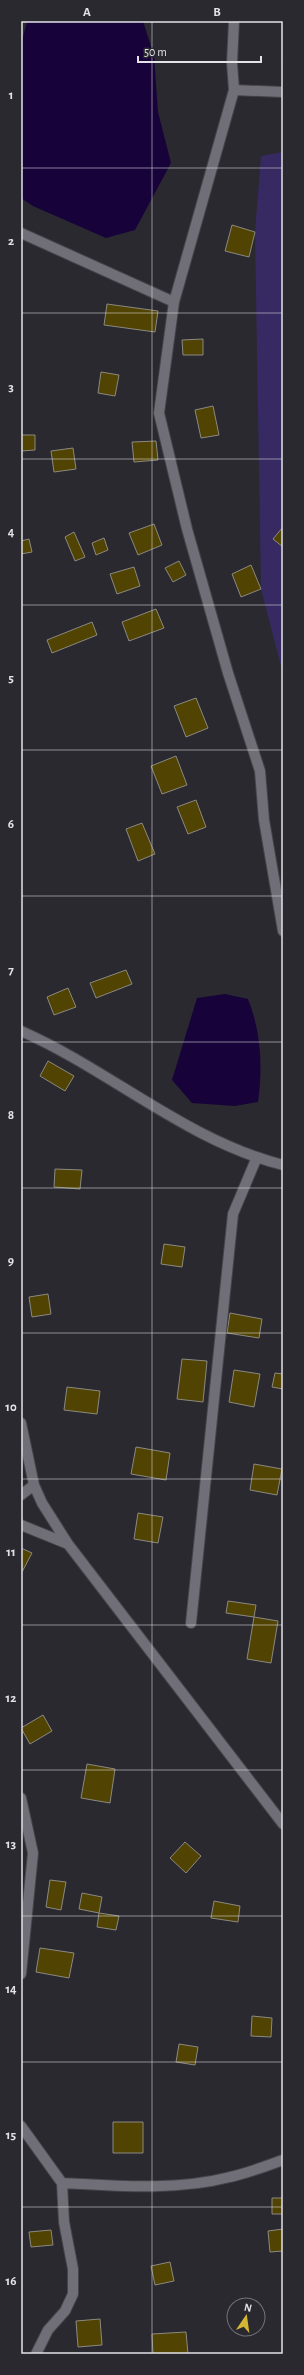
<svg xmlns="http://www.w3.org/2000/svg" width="304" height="2375" font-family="'Alegreya Sans',sans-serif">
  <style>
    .green { fill: #372a62 }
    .water { fill: #17033a }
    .building { fill: #514302; stroke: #8b8981 }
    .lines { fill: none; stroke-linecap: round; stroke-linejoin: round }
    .minor-casing { stroke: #45444a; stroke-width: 12 }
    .minor { stroke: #706f77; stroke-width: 10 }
    .grid { fill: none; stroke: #e3e2e7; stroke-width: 1; stroke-opacity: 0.55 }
    .neatline { fill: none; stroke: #e3e2e7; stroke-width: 1.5 }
    .grid-label { font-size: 13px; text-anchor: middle; font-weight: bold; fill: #e3e2e7 }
  </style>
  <rect width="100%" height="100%" fill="#2a2930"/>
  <path class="green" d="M281,21H283V69H282Z
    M283,152V674L261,589L255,232L261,156Z"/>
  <path class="water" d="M27,21H143L154,56L158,112L171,163L135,230L106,238L33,206L21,198V45Z
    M225,994L248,999C261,1031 263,1067 258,1102L235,1106L192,1103L172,1080L197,998Z"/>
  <path class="building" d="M232,225L255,232L249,257L225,251Z
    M107,304L158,311L155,332L104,325Z
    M203,339V355H183L182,340Z
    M101,372L119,375L115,396L98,393Z
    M213,406L219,435L201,438L195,410Z
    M21,435H35V450L21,451Z
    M156,441L158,460L134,462L132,442Z
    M73,448L76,469L54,472L51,451Z
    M154,524L162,545L138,555L129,533Z
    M283,527V547L273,539Z
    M74,532L85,557L75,561L65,537Z
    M104,538L108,550L96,555L92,543Z
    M29,539L32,552L21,554V541Z
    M179,561L186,575L173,582L165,568Z
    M251,565L261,589L241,597L232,574Z
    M134,567L140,586L117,594L110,574Z
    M156,609L164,628L129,641L122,622Z
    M92,622L97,635L52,653L47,640Z
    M196,698L208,728L186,737L174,706Z
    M176,756L187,785L162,794L151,766Z
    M196,800L206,827L188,834L177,807Z
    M142,823L155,854L138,861L126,829Z
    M126,970L132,984L96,998L90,983Z
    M68,988L76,1007L54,1015L47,997Z
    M48,1061L74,1076L65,1091L40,1076Z
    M55,1169L82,1170L80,1189L54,1187Z
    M164,1244L185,1247L182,1267L161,1264Z
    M48,1294L51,1314L32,1317L29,1297Z
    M230,1313L262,1319L259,1338L227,1333Z
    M182,1359L207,1361L203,1402L177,1399Z
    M234,1370L260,1374L254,1407L229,1402Z
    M275,1373L283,1374V1389L272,1387Z
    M67,1387L100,1391L97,1414L64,1410Z
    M136,1447L170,1453L166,1480L131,1474Z
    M254,1464L282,1469L277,1495L250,1490Z
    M138,1513L163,1517L158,1543L134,1539Z
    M21,1548L32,1553L22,1572H21Z
    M228,1601L256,1605L254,1617L226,1613Z
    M254,1617L278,1621L271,1663L247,1659Z
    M43,1715L52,1731L30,1744L21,1728Z
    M87,1764L115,1769L110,1803L81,1798Z
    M185,1842L201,1856L186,1873L170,1858Z
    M50,1880L66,1882L61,1910L46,1907Z
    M82,1893L102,1897L99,1913L79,1909Z
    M214,1901L240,1906L238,1922L211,1918Z
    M99,1913L119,1916L116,1930L97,1927Z
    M40,1948L74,1953L69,1978L36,1972Z
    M252,2016L272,2018L271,2037L251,2036Z
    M179,2044L198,2047L195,2065L176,2062Z
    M113,2122H143V2153H113Z
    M272,2198H283V2214H272Z
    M283,2229V2251L270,2252L268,2231Z
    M51,2230L53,2245L31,2247L29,2232Z
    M170,2262L174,2281L155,2285L151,2266Z
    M100,2319L102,2345L78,2347L76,2321Z
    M186,2332L188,2354H153L152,2334Z"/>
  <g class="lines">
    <g class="minor-casing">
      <path id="minor" d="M234,21L232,63L234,90L174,302L159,413L187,529L228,673L260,771L264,820L283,931
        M234,90L283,92
        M21,233L174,302
        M21,1031C110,1070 187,1141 283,1165
        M21,1423L34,1485L42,1503L68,1544
        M21,1495L34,1485
        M21,1525L68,1544L283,1824
        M191,1623L233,1214L257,1157
        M21,1798L33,1853L21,1974
        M21,2126L62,2183C117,2186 176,2191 230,2177C248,2173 266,2166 283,2160
        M36,2354L48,2330L65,2311L73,2294V2269L64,2222L62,2183"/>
    </g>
    <use href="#minor" class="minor"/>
  </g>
  <path class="grid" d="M152,21V2354M21,168H283M21,313H283M21,459H283M21,605H283M21,750H283M21,896H283M21,1042H283M21,1188H283M21,1333H283M21,1479H283M21,1625H283M21,1770H283M21,1916H283M21,2062H283M21,2207H283"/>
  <rect width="304" height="2375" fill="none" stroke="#2a2930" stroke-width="44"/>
  <g transform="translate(246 2317) rotate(13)"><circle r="19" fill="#2a2930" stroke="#747379"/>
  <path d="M0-3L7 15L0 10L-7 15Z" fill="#d5b534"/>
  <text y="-6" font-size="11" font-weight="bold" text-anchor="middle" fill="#e3e2e7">N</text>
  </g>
  <path d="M138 56v6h123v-6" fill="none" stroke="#e3e2e7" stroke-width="2"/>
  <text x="144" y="56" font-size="12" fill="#e3e2e7" stroke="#2a2930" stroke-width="3" paint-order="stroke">50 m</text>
  <rect x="22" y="22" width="260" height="2331" class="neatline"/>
  <g class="grid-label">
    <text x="87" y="16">A</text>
    <text x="217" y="16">B</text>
    <text x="11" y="99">1</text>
    <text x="11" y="245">2</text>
    <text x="11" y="391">3</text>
    <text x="11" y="536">4</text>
    <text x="11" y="682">5</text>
    <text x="11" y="828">6</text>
    <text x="11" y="974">7</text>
    <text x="11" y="1119">8</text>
    <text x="11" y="1265">9</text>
    <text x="11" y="1411">10</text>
    <text x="11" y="1556">11</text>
    <text x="11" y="1702">12</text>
    <text x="11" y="1848">13</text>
    <text x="11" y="1993">14</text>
    <text x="11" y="2139">15</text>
    <text x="11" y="2285">16</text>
  </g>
</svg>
